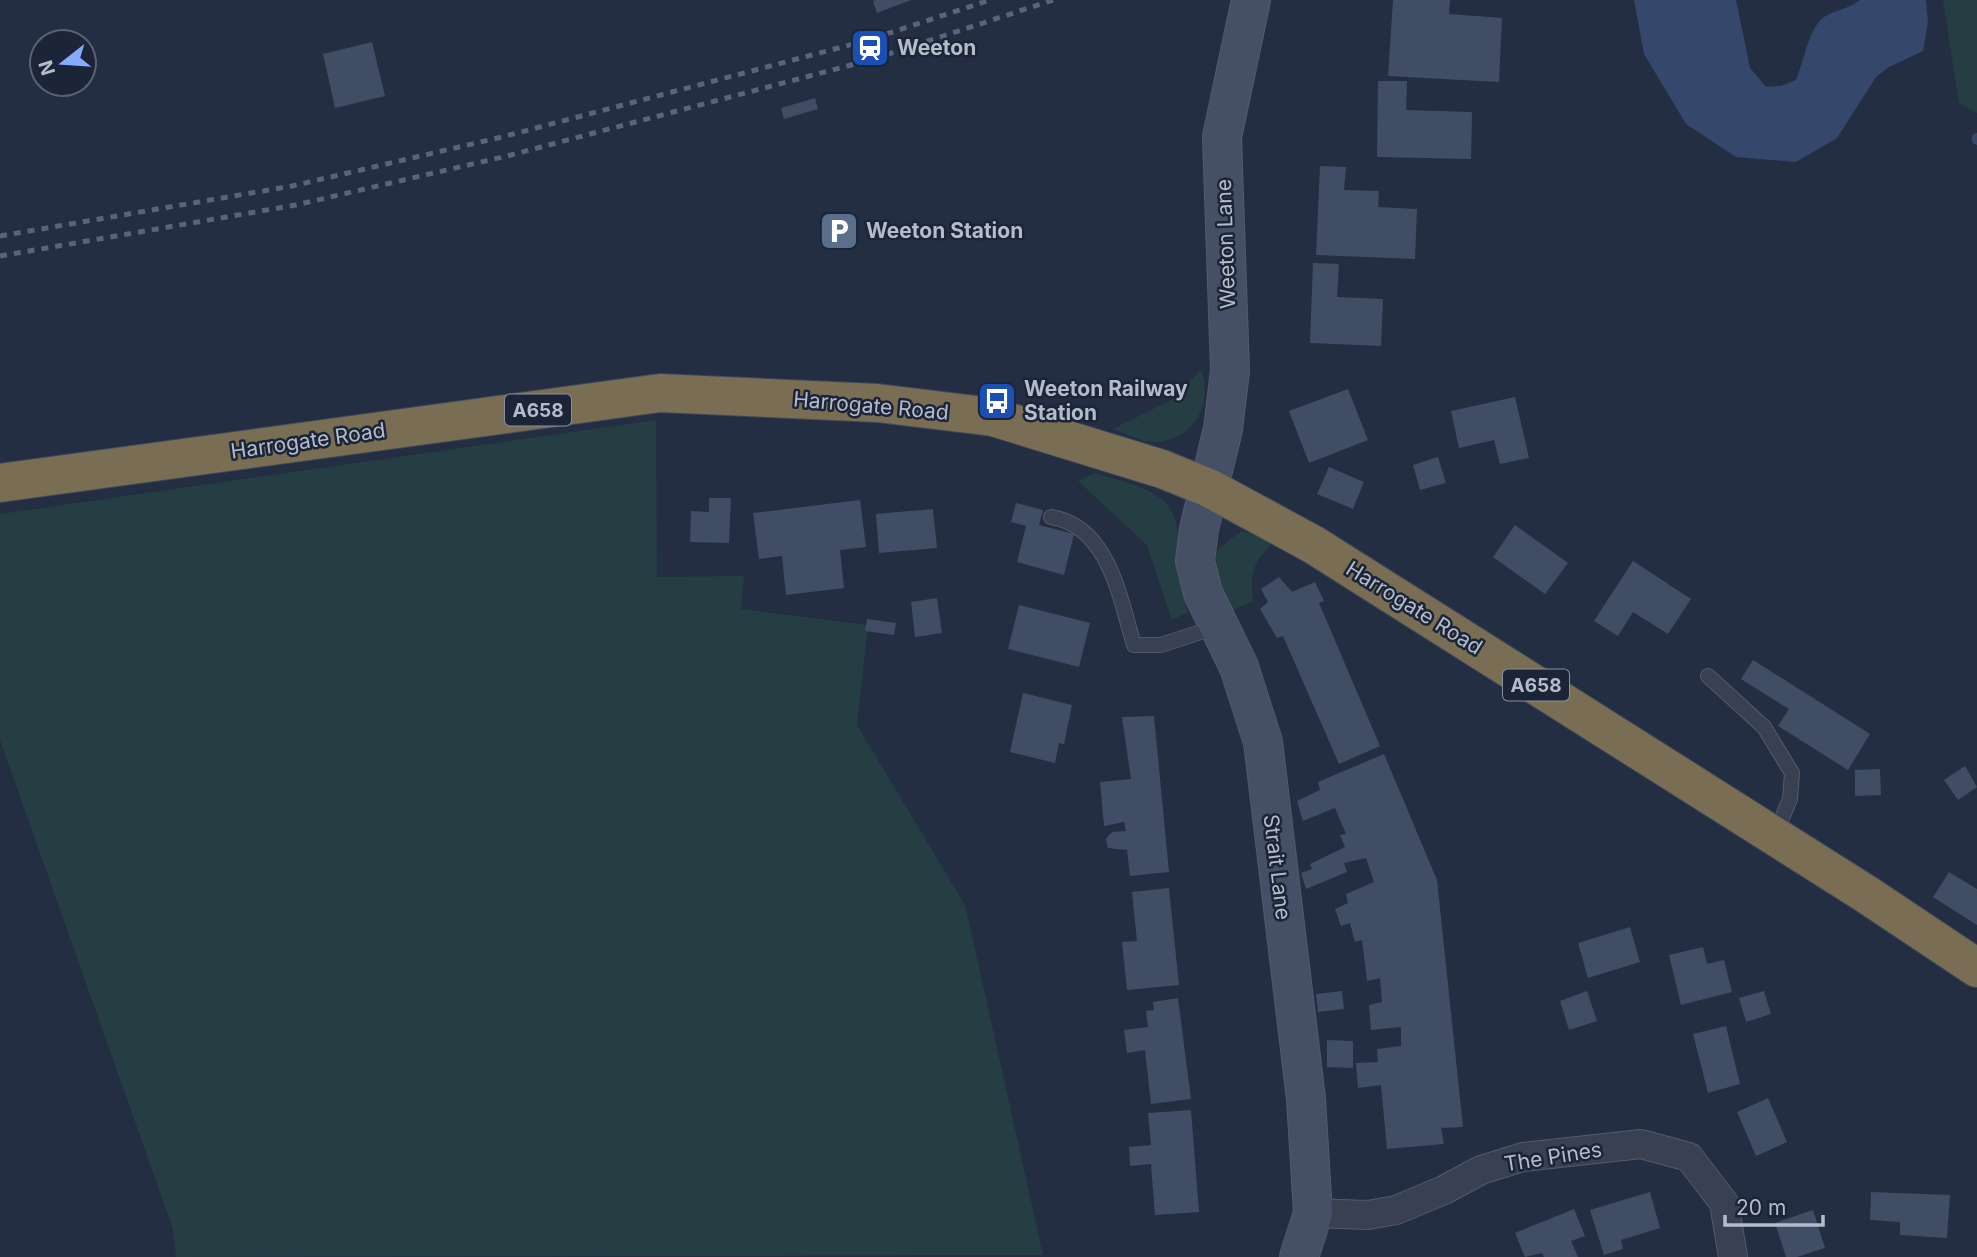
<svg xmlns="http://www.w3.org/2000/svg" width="1977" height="1257" font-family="Inter,sans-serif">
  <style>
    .green { fill: #253e44 }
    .water { fill: #35486b }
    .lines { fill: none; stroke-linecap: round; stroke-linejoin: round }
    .stream { stroke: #35486b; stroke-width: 10 }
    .building { fill: #414d65 }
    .lane-casing { stroke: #525b6c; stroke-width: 16 }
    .street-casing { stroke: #525b6c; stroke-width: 30 }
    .secondary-casing { stroke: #525b6c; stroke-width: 40 }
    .highway-casing { stroke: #3f4859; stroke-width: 40 }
    .lane { stroke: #384052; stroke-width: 14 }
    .street { stroke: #384052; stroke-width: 28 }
    .secondary { stroke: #454f66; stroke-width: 38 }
    .highway { stroke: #796d54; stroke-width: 38 }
    .rail { stroke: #59647a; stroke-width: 5; stroke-dasharray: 7 7; stroke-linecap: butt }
    .labels { text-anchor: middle; stroke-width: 5; stroke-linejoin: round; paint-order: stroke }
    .shield { fill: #1c2537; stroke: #868f9f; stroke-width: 2 }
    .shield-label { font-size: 19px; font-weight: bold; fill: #b4bccc }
    .poi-label { font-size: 21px; font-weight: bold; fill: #b4bccc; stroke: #1c2537; text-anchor: start }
    .street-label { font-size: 21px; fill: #b4bccc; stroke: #1c2537 }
  </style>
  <rect width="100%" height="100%" fill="#232e43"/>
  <path class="green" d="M1943,0H1977V113L1959,103Z
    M1201,370C1214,404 1193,440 1156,442C1141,442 1127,434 1113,429L1171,400Z
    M656,420L657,577L744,576L741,609L868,625L857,725L965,905L1043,1255L176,1257L173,1229L0,740V514Z
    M1095,473C1116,480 1148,486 1165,502C1185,521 1180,583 1188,612L1172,620L1147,545L1078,481Z
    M1241,531L1262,538L1270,546C1251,564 1251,577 1253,601L1224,614L1214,563L1216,551Z"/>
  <path class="water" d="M1634,0H1736L1750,68L1766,87L1781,86L1796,80C1804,62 1808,29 1824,17C1835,10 1849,9 1860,0H1926L1928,22L1923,51L1889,67L1876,77L1837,138L1796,162L1736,157L1686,124L1644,54Z"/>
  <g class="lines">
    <path class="stream" d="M1977,138V140"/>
  </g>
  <path class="building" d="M911,0L877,13L873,1L876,0Z
    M1393,0H1450L1449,14L1502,18L1499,82L1388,76Z
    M372,42L385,96L335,108L323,54Z
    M1378,81H1407L1406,110L1472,112L1471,159L1377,157Z
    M815,98L818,109L784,119L781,108Z
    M1320,166L1346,167L1344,190L1379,191L1378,207L1417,209L1415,259L1316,255Z
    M1313,263L1339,264L1337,297L1383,299L1381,346L1310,343Z
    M1348,389L1368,440L1309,463L1289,411Z
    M1515,397L1529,458L1500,464L1494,440L1459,448L1451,411Z
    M1438,457L1446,483L1420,490L1413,465Z
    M1329,467L1364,482L1353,509L1317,494Z
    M709,498H731L729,543L690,542L691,511L709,512Z
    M860,500L866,547L840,550L844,588L786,595L782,556L759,559L753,513Z
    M1016,503L1043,510L1039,525L1074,534L1064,575L1017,562L1026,526L1011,522Z
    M933,509L937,548L879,553L876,514Z
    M1515,525L1568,563L1545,594L1493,557Z
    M1633,561L1691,599L1668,634L1633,612L1618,636L1594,621Z
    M1279,577L1292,592L1315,582L1324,601L1319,603L1380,746L1339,764L1283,636L1277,638L1260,609L1268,602L1261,589Z
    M937,598L942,633L915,637L911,602Z
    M1019,605L1090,623L1079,667L1008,649Z
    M867,619L896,623L894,635L865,631Z
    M1753,660L1870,734L1848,770L1778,726L1789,709L1741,679Z
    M1023,693L1072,705L1064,744L1059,743L1055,763L1010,752Z
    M1154,716L1169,872L1130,876L1127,850L1108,848L1106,839L1109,835L1113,832L1126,831L1124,822L1104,826L1100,782L1131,779L1122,717Z
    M1384,754L1437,880L1463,1127L1441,1128L1444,1144L1387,1149L1381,1085L1358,1088L1356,1063L1378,1062L1377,1049L1401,1046V1027L1371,1030L1369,1005L1382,1002L1380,978L1367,981L1362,940L1355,942L1350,923L1341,926L1335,909L1348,903L1346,894L1374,882L1366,858L1344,863L1347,872L1306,889L1301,873L1312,869L1310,864L1345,847L1340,835L1346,834L1335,808L1303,821L1297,801L1320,790L1318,782Z
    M1965,766L1977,787L1958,800L1944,780Z
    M1880,769L1881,795L1855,796V770Z
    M1949,872L1977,889V925L1933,897Z
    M1169,888L1179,985L1127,990L1122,942L1137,941L1132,892Z
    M1630,927L1640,962L1588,978L1578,943Z
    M1703,947L1707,964L1724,960L1732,992L1681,1005L1669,955Z
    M1342,991L1344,1009L1318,1012L1316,994Z
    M1587,991L1597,1021L1569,1030L1560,1001Z
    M1764,991L1771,1014L1746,1022L1739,998Z
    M1178,998L1191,1099L1151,1104L1145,1050L1127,1053L1124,1030L1148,1027L1146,1011L1154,1010L1153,1002Z
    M1726,1026L1740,1084L1708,1093L1693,1034Z
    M1327,1040L1353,1041V1068L1327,1067Z
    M1768,1098L1787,1142L1756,1156L1737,1112Z
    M1191,1110L1199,1212L1155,1215L1151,1164L1130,1166L1129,1147L1151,1145L1148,1113Z
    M1650,1192L1660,1228L1621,1240L1623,1249L1604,1255L1590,1210Z
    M1871,1192L1950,1195L1947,1238L1900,1235V1222L1870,1220Z
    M1574,1209L1585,1236L1571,1241L1578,1257H1544L1542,1253L1525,1257L1515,1233Z
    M1813,1210L1825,1248L1797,1257H1786L1775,1223Z"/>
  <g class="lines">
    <g class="lane-casing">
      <path id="lane" d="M1051,517C1109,526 1120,599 1134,645H1161L1216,627
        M1708,676L1764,727L1792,773L1790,799L1775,835"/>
    </g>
    <g class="street-casing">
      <path id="street" d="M1313,1213L1368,1215L1396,1210L1444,1190L1481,1170L1523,1157L1641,1144L1689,1157L1724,1203L1733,1257"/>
    </g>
    <g class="secondary-casing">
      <path id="secondary" d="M1251,0L1222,137L1230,371L1223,429L1199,529L1195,561L1203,593L1239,667L1263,742L1306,1099L1313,1213L1299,1257"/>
    </g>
    <g class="highway-casing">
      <path id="highway" d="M0,483L660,393L877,403L993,417L1162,469L1209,488L1314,545L1866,894L1977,968"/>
    </g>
    <use href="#lane" class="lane"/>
    <use href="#street" class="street"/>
    <use href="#secondary" class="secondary"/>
    <use href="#highway" class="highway"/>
    <path class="rail" d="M0,236L292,186L502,137L865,41L990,0
      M0,256L296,205L507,156L870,60L1053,0"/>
  </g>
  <defs>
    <g id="station-square" transform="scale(2.0125)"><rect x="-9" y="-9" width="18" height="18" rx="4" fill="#1a4fb4" stroke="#1c2537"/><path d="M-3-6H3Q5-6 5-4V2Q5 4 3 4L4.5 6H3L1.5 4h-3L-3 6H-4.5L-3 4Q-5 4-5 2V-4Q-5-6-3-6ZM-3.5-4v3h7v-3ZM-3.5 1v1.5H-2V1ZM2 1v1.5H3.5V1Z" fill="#fff"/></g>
    <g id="parking-square" transform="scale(2.0125)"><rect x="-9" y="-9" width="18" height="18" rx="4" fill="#5c6f8a" stroke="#1c2537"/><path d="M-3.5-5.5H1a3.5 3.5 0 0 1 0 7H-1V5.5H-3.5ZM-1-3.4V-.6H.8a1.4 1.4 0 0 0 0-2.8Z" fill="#fff"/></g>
    <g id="bus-square" transform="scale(2.0125)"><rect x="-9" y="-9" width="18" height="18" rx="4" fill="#1a4fb4" stroke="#1c2537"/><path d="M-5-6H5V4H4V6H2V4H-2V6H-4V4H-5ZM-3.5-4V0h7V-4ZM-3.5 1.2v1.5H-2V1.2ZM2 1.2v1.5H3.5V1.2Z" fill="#fff"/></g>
  </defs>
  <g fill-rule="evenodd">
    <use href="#station-square" x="870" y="48"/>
    <use href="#parking-square" x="839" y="231"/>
    <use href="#bus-square" x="997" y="401"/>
  </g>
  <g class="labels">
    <g class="shield">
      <rect x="505" y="394.5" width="66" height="31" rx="5"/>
      <rect x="1503" y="669.5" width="66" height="31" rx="5"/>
    </g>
    <g class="shield-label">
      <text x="538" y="417">A658</text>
      <text x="1536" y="692">A658</text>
    </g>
    <g class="poi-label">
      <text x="897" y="55">Weeton</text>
      <text x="866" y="238">Weeton Station</text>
      <text x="1024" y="396">Weeton Railway<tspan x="1024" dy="24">Station</tspan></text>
    </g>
    <g class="street-label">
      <text transform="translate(1226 244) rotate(-92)" y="7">Weeton Lane</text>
      <text transform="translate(871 406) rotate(5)" y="7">Harrogate Road</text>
      <text transform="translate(308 441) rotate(-8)" y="7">Harrogate Road</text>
      <text transform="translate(1414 608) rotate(32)" y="7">Harrogate Road</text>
      <text transform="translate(1277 867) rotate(83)" y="7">Strait Lane</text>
      <text transform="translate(1553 1157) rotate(-9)" y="7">The Pines</text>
    </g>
  </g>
  <g transform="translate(63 63) rotate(253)"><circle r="33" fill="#1c2537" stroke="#596173" stroke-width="2"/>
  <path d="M0-5L12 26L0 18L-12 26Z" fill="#87acff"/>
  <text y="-10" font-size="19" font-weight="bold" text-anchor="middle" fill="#b4bccc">N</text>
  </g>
  <path d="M1725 1215v10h98v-10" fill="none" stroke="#b4bccc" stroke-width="3.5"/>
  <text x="1736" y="1215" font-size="21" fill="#b4bccc" stroke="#1c2537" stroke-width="5" paint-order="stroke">20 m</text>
</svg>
